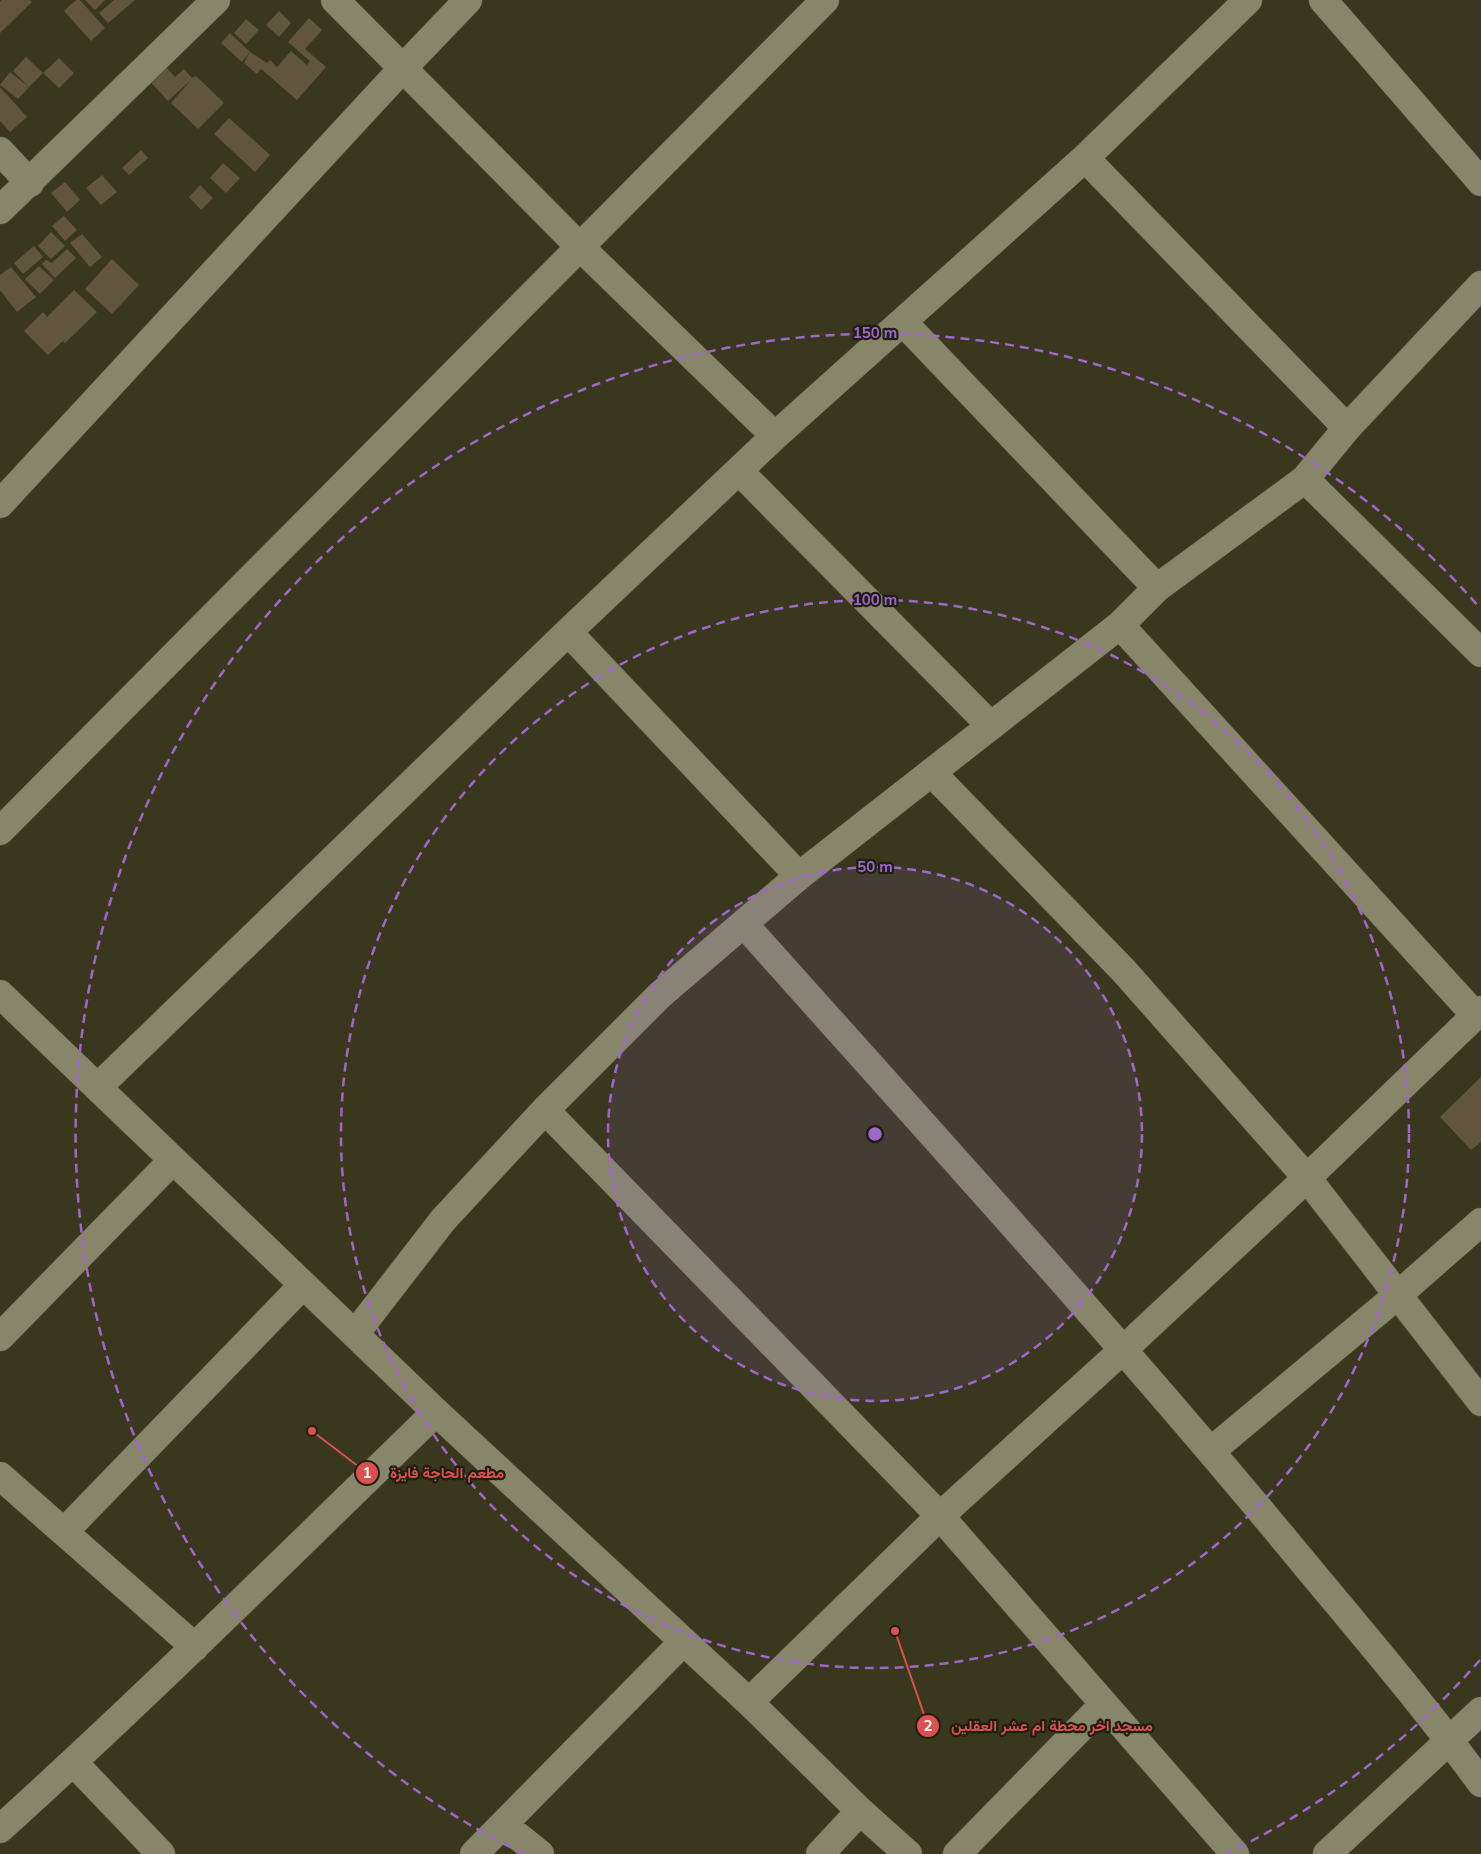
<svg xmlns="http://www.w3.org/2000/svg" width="1481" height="1854" font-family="Mulish,Vazirmatn,sans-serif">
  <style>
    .building { fill: #62553d }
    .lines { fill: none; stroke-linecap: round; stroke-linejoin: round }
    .street-casing { stroke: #57553f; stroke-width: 29 }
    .street { stroke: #87866a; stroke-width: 28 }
    .ring { fill: none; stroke: #9f67ca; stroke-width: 2.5; stroke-dasharray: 9 6 }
    .centre { fill: #9f67ca; stroke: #1f1e13; stroke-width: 2.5 }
    .ring-label { font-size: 15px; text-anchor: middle; font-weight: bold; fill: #9f67ca; stroke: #1f1e13; stroke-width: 4.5; stroke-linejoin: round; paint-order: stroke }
    .leader { fill: none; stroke: #dc504d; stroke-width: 2 }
    .callout-dot { fill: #dc504d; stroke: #1f1e13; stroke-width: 2 }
    .mark-label { font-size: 15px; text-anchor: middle; font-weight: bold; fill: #fff }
    .callout-label { font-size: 15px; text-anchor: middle; font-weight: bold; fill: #dc504d; stroke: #1f1e13; stroke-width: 4.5; stroke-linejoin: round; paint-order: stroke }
  </style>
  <rect width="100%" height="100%" fill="#39371e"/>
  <path class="building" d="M2,0H30L32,2L0,33V2Z
    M76,0H80L105,28L91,41L64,11Z
    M85,0H105L95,10Z
    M114,0H135L108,23L99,13Z
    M279,11L291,23L279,37L266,25Z
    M309,18L322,30L305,49L326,67L297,100L261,69L257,74L244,63L250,52L242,62L221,43L230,33L250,52L267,63L270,60L277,67L291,51L307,65L310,61L288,42Z
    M246,19L259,30L246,44L234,33Z
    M26,57L43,73L29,87L13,71Z
    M59,58L74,73L59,88L43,73Z
    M165,66L175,77L184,69L192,78L196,76L224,103L198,129L171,103L191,80L168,101L149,80Z
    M10,72L29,87L18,99L0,85Z
    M0,87L27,117L10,132L0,121Z
    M229,118L270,155L255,172L214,134Z
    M141,150L148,158L129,175L122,168Z
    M223,163L240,178L226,193L210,178Z
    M102,175L117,192L101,205L86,188Z
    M65,182L80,200L67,212L51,193Z
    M200,185L213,198L201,210L189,197Z
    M64,216L77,230L65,241L52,226Z
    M51,232L65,246L51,259L38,246Z
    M82,234L102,257L90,267L70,243Z
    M34,246L43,257L23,274L14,263Z
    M67,249L76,258L55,278L42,264L46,260L52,263Z
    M112,259L139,285L112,314L85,289Z
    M39,266L54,280L40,294L25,279Z
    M11,267L36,297L17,312L0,290V275Z
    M74,290L97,312L65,343L63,341L48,355L24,331L43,312L47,317Z
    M1481,1077V1142L1471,1150L1440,1117Z"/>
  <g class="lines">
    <g class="street-casing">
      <path id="street" d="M335,0L580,247L775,436
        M1323,0L1481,182
        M0,151L30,183
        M1085,158L1347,428
        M0,210L216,0
        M903,322L1157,588
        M739,471L991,726
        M1305,479L1481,653
        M0,504L403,68L468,0
        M1120,625L1475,1015
        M568,632L799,876
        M932,773L1124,971L1307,1178L1481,1402
        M0,831L825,0
        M744,924C931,1134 1121,1341 1299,1557C1361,1632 1424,1705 1481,1783
        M0,994L436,1412L749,1702L860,1811L908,1854
        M98,1087L568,632L775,436L1085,158L1248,0
        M545,1110L940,1516L1235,1854
        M355,1334L443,1220L545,1110L660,995L799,876L1120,625L1157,588L1305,479L1347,428L1481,285
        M0,1337L173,1160
        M1211,1451L1399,1294L1481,1222
        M0,1476L195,1647
        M65,1531L302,1286
        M749,1702L940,1516L1124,1349L1307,1178L1481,1010
        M73,1762L161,1854
        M504,1825L540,1854
        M0,1829C149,1694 292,1552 436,1412
        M474,1854L683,1642
        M820,1854L860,1811
        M957,1854L1103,1705
        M1327,1854L1481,1711"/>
    </g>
    <use href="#street" class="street"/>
  </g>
  <circle cx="875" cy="1134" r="267" fill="#9f67ca" fill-opacity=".12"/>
  <g class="ring">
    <circle cx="875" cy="1134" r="267"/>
    <circle cx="875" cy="1134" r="534"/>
    <path d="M1480 1660A801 801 0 0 1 1226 1854M524 1854A801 801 0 1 1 1480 608"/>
  </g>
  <circle cx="875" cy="1134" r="8" class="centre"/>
  <g class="ring-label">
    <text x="875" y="338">150 m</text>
    <text x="875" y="605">100 m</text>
    <text x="875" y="872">50 m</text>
  </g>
  <path class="leader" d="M312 1431L367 1473M895 1631L928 1726"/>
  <g class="callout-dot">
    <circle cx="312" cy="1431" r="5"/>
    <circle cx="895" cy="1631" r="5"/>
    <circle cx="367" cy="1473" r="12"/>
    <circle cx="928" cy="1726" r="12"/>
  </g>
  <g class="mark-label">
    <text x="367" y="1478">1</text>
    <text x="928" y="1731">2</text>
  </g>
  <g class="callout-label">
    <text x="447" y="1478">مطعم الحاجة فايزة</text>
    <text x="1052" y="1731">مسجد اخر محطة ام عشر العقلين</text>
  </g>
</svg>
